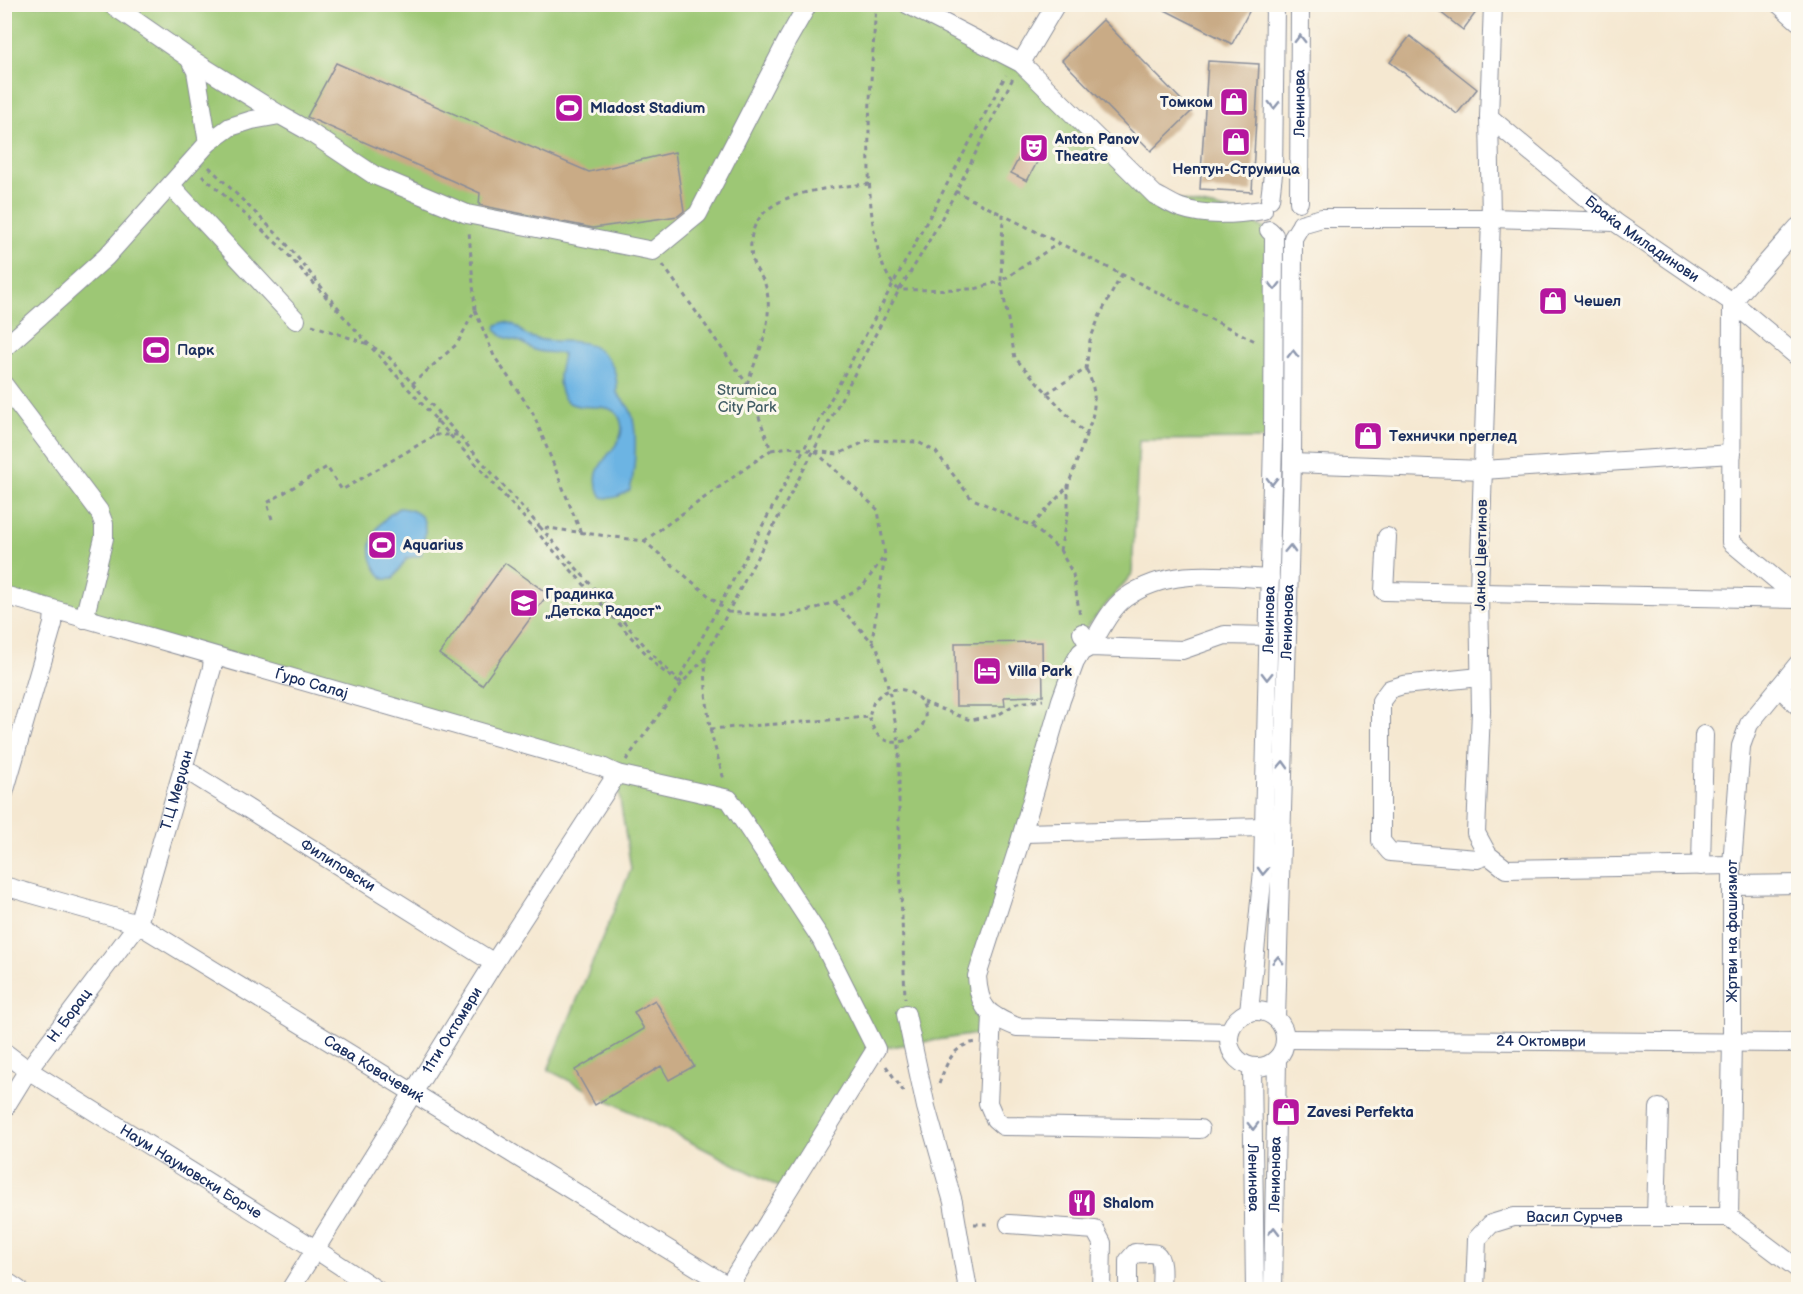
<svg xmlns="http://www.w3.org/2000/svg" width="1803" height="1294" font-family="'Balsamiq Sans',sans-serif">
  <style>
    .green { fill: #9dc774; stroke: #5c7b69; stroke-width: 1.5 }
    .water { fill: #6cb4e3; stroke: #4472a0; stroke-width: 1.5 }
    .building { fill: #c9ab86 }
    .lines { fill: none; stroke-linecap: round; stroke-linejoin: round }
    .minor-casing { stroke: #888c98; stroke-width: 20 }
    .path { stroke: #888c98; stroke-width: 3; stroke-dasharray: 4.5 4.5; stroke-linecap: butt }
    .minor { stroke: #fff; stroke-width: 18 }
    .oneway { stroke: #8d97ae }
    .labels { text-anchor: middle; stroke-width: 6; stroke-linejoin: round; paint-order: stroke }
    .poi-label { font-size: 15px; font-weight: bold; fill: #1b2f5e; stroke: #fbf7ec; text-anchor: start }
    .street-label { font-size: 15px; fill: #1b2f5e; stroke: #fbf7ec }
    .park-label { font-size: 15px; fill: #425d65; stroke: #fbf7ec }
  </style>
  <rect width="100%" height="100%" fill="#fbf7ec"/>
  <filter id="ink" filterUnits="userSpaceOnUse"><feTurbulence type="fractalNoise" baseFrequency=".0167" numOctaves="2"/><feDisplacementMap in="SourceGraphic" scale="12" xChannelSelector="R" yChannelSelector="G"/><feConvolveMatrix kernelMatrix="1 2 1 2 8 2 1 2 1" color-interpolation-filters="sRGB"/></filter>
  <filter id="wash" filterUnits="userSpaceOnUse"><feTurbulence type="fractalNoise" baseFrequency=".008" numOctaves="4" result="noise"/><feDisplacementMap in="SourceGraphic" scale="24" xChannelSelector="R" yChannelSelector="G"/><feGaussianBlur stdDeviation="1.35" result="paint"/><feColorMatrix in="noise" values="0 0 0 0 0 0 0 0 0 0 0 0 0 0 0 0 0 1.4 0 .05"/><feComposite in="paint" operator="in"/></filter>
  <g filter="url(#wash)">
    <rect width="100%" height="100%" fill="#f5e8d1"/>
    <path class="green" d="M4,5H907L1021,63L1155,195L1240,213L1274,235L1273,439L1139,440L1132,574L1082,633L978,996L977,1034L876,1049L787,1191L548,1070L631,869L616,774L5,592Z"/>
    <path class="water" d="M505,322C521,324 520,335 533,338C562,347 582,331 607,358C616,369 617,379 617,393C620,398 626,403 629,408C639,425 635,471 630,490C620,496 613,500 602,497C580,462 629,451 621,422C612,388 559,430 559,377C559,370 562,362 563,354C554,352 547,353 538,351C532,350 527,345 521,342C511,338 503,340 496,330L497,325Z
      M399,508C432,511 426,529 421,555L407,558L393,579H384C359,554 372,525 399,508Z"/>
    <g id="blocks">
      <path class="building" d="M1153,4H1253L1232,44Z
        M1430,4H1482L1463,30Z
        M1103,20L1192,111L1151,151L1062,60Z
        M1410,36L1477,89L1457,114L1390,62Z
        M1208,61L1259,64L1252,192L1200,189Z
        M336,63L589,172L675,152L684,211L678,216L593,228L479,205L480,193L307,117Z
        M1029,139L1045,147L1027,181L1011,173Z
        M505,563L548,594L482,685L439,654Z
        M1042,642L1043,696L1004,697L1005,706H956L955,643Z
        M655,1000L694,1066L669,1080L661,1066L595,1105L575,1070L644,1029L634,1012Z"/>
    </g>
  </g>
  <g filter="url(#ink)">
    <use href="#blocks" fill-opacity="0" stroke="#888c98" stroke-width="1.5"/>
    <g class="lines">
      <g class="minor-casing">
        <g id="minor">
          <path d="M111,4L189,58L196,71L208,143"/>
          <path d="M907,4L1021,63L1155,195C1164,199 1172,205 1181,208C1207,217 1237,214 1263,210"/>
          <path d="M1493,4L1489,117L1491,218L1479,592L1481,711L1476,833L1488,855L1506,869L1732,865"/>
          <path d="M1779,4L1798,21"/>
          <path d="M189,58L280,115"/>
          <path d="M1021,63L1056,4"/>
          <path id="s1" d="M1489,117L1615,222L1732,302L1798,357"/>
          <path d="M171,186L296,320"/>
          <path d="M1270,199L1273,174L1275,4"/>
          <path id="s2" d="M1299,202L1300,4"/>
          <path d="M1301,224L1322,218H1491L1615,222"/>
          <path d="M1798,227L1732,302L1731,542L1798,598"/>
          <path d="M4,348L106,257L208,143L230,127L252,120L280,115L305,129L374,175L467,214L653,251L698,214L788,39L808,4"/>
          <path d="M4,385L99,511L104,524V538L84,619"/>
          <path d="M1292,463L1483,470L1732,454"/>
          <path d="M1387,537L1384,591L1798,599"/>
          <path id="s3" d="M4,595L602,767L617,774L729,799L821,939L876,1049L726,1290"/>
          <path d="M1082,633L1090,647C1100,631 1110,609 1125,598C1168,567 1220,576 1270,579"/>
          <path d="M1480,677L1403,685L1390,689L1381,701V841L1390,852L1477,859L1488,855"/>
          <path d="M1779,687L1798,706"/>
          <path id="s4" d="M183,768L494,963"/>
          <path d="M4,793L53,624L54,611"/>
          <path d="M1023,833L1264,827"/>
          <path d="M1701,866L1704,735"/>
          <path d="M1732,885L1798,884"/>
          <path id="s5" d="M4,886L138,924L728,1286"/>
          <circle cx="1257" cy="1039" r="28"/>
          <path id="s6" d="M1249,1012L1263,871L1273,439L1274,235L1269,230"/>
          <path d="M906,1014L926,1107L953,1202L968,1290"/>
          <path d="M992,1016L988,1103L995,1119L1003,1126L1200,1129"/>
          <path id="s7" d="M1276,1018L1292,463L1293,238L1299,228"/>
          <path d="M1229,1032L1017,1027C988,1015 979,1009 977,976L1018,848L1061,700L1075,662L1081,652L1090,647L1182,650L1225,635L1268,636"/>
          <path id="s8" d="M1285,1039L1798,1043"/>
          <path id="s9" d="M4,1052L28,1070L315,1249L377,1290"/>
          <path id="s10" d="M1252,1067L1255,1290"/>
          <path id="s11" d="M4,1109L28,1070L138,924L212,668L213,656"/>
          <path d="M1656,1217L1659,1108"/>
          <path id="s12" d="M1729,1217L1732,1037V865L1741,746L1749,724L1798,664"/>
          <path d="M1729,1217L1798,1269"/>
          <path d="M1009,1224L1095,1230L1102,1243L1101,1290"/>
          <path d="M4,1280L19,1290"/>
          <path id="s13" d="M290,1290L494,963L617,774"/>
          <path d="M1128,1290V1261L1135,1253C1141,1254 1151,1252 1156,1254C1164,1259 1161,1281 1161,1290"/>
          <path id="s14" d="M1273,1290L1277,1059"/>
          <path id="s15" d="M1475,1290L1477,1239L1491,1224L1514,1217H1729"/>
        </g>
      </g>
      <path class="path" d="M876,4C873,65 852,250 899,290L975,289L1001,281L1003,215L1257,342
        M883,4L890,8
        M209,167L284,241L341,311
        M202,175L283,249L658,667L678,682L1006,75
        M955,191L1003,215
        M663,265L747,384L771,450L789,447L815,451L878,510L885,556L872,641
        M475,310L494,356L533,413L581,533
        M312,325L368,344
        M373,347L388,356L540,527
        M412,384L457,344L475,310L469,231
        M747,384C755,361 767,338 768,314C769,305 768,290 764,282C761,275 755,269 753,262C736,192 823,188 870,184
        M1047,393L1086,369L1090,340L1100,315L1122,274
        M435,435H458
        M1086,435C1096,412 1098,391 1086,369
        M815,451L838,454L869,440L918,442L936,452L971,498L1032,526L1060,550L1068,513V486L1086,435L1015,358L1001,281L1059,243
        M272,519L267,503L327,467L342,490L435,435L438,413
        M1032,526L1068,486
        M644,541L771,450
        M1060,550L1073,574L1080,616
        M835,602L877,647L889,690L899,742V839L905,998
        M705,658L706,693L710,729L724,780
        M682,683L661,664L540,527L644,541L728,612L899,290C943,223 977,149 1013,78
        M923,702L970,720L998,715L1017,703L1043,700
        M710,729L869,717C871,711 872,703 876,699C885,688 901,686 913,694C947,716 902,762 876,733C873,729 871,722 869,717
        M626,760L682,683L705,658L728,612L781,616L807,611L835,602L863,586L883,558
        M1227,1047L1236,1062
        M886,1066L906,1095
        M939,1084C946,1065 952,1045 976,1042
        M974,1224H992"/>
      <use href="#minor" class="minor"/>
    </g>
    <defs><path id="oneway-chevron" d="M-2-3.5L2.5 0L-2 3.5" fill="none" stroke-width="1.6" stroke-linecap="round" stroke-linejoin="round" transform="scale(1.5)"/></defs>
    <g class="oneway">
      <use href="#oneway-chevron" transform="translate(1300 39) rotate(-90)"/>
      <use href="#oneway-chevron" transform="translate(1274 105) rotate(91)"/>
      <use href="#oneway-chevron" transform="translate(1275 286) rotate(90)"/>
      <use href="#oneway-chevron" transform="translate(1293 354) rotate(-90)"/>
      <use href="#oneway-chevron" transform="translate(1272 481) rotate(91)"/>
      <use href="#oneway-chevron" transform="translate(1290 549) rotate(-88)"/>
      <use href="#oneway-chevron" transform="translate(1267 676) rotate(91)"/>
      <use href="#oneway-chevron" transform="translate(1283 765) rotate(-88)"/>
      <use href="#oneway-chevron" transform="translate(1263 871) rotate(93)"/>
      <use href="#oneway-chevron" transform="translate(1278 960) rotate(-88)"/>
      <use href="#oneway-chevron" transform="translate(1253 1126) rotate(89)"/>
      <use href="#oneway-chevron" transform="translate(1274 1231) rotate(-89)"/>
    </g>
  </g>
  <defs>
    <g id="shop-square" transform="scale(1.5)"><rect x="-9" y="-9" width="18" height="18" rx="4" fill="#b5179e" stroke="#fbf7ec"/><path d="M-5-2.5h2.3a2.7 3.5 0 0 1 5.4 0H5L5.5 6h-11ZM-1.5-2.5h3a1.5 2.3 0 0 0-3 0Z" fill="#fff"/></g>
    <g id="stadium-square" transform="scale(1.5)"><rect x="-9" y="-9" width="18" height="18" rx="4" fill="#b5179e" stroke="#fbf7ec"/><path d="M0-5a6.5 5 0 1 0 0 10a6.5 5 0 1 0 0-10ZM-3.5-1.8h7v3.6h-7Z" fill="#fff"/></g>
    <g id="theatre-square" transform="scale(1.5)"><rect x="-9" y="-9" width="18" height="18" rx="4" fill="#b5179e" stroke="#fbf7ec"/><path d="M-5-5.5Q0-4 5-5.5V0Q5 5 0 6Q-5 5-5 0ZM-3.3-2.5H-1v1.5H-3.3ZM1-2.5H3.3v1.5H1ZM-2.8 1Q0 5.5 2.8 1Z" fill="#fff"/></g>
    <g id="school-square" transform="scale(1.5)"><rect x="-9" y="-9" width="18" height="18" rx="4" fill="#b5179e" stroke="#fbf7ec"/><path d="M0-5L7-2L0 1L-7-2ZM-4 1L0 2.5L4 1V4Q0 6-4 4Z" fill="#fff"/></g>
    <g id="hotel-square" transform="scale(1.5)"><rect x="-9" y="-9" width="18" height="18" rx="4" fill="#b5179e" stroke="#fbf7ec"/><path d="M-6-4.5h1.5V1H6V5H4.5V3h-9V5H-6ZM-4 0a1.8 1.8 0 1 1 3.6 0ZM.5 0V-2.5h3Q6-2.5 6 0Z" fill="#fff"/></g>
    <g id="restaurant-square" transform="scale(1.5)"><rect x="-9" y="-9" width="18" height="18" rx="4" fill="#b5179e" stroke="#fbf7ec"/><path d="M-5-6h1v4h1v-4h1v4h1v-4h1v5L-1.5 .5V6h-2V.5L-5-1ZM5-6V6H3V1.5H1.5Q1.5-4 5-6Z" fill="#fff"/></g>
  </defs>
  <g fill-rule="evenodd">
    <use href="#shop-square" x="1234" y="102"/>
    <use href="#stadium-square" x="569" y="108"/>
    <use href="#shop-square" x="1236" y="142"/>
    <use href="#theatre-square" x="1034" y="148"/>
    <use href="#shop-square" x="1553" y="301"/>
    <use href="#stadium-square" x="156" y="350"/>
    <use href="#shop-square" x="1368" y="436"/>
    <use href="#stadium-square" x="382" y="545"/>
    <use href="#school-square" x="524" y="603"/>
    <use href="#hotel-square" x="987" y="671"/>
    <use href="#shop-square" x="1286" y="1112"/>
    <use href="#restaurant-square" x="1082" y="1203"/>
  </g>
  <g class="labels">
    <g class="poi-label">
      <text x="1213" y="107" text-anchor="end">Томком</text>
      <text x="590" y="113">Mladost Stadium</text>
      <text x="1055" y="144">Anton Panov<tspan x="1055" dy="17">Theatre</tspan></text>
      <text x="1236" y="174" text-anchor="middle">Нептун-Струмица</text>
      <text x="1574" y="306">Чешел</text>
      <text x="177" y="355">Парк</text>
      <text x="1389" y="441">Технички преглед</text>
      <text x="403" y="550">Aquarius</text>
      <text x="545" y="599">Градинка<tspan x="545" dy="17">„Детска Радост“</tspan></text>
      <text x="1008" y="676">Villa Park</text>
      <text x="1307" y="1117">Zavesi Perfekta</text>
      <text x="1103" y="1208">Shalom</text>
    </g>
    <g class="street-label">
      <text dy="5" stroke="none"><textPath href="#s2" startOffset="99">Ленинова</textPath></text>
      <text dy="5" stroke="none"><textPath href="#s1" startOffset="196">Браќа Миладинови</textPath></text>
      <text transform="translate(1481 555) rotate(-89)" y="5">Јанко Цветинов</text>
      <text dy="5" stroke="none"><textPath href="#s6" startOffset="393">Ленинова</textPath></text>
      <text dy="5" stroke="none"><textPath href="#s7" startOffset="396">Ленионова</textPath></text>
      <text dy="5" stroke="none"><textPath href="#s3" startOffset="320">Ѓуро Салај</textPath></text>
      <text dy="5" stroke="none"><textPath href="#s11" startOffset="368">Т.Ц Мерџан</textPath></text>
      <text dy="5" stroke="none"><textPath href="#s4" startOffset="183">Филиповски</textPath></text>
      <text dy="5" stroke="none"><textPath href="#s12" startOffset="286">Жртви на фашизмот</textPath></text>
      <text dy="5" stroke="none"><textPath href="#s11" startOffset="114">Н. Борац</textPath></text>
      <text dy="5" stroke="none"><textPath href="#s13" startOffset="306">11ти Октомври</textPath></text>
      <text dy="5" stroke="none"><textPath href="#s8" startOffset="256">24 Октомври</textPath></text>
      <text dy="5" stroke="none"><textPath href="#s5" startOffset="416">Сава Ковачевиќ</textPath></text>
      <text dy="5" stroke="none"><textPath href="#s9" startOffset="222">Наум Наумовски Борче</textPath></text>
      <text dy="5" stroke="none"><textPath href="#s14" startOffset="116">Ленионова</textPath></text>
      <text dy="5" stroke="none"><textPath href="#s10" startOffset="111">Ленинова</textPath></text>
      <text dy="5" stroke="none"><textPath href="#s15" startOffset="156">Васил Сурчев</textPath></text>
    </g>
    <g class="park-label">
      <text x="747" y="395">Strumica<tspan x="747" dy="17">City Park</tspan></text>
    </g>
  </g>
  <rect width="1803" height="1294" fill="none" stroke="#fbf7ec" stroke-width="24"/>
</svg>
